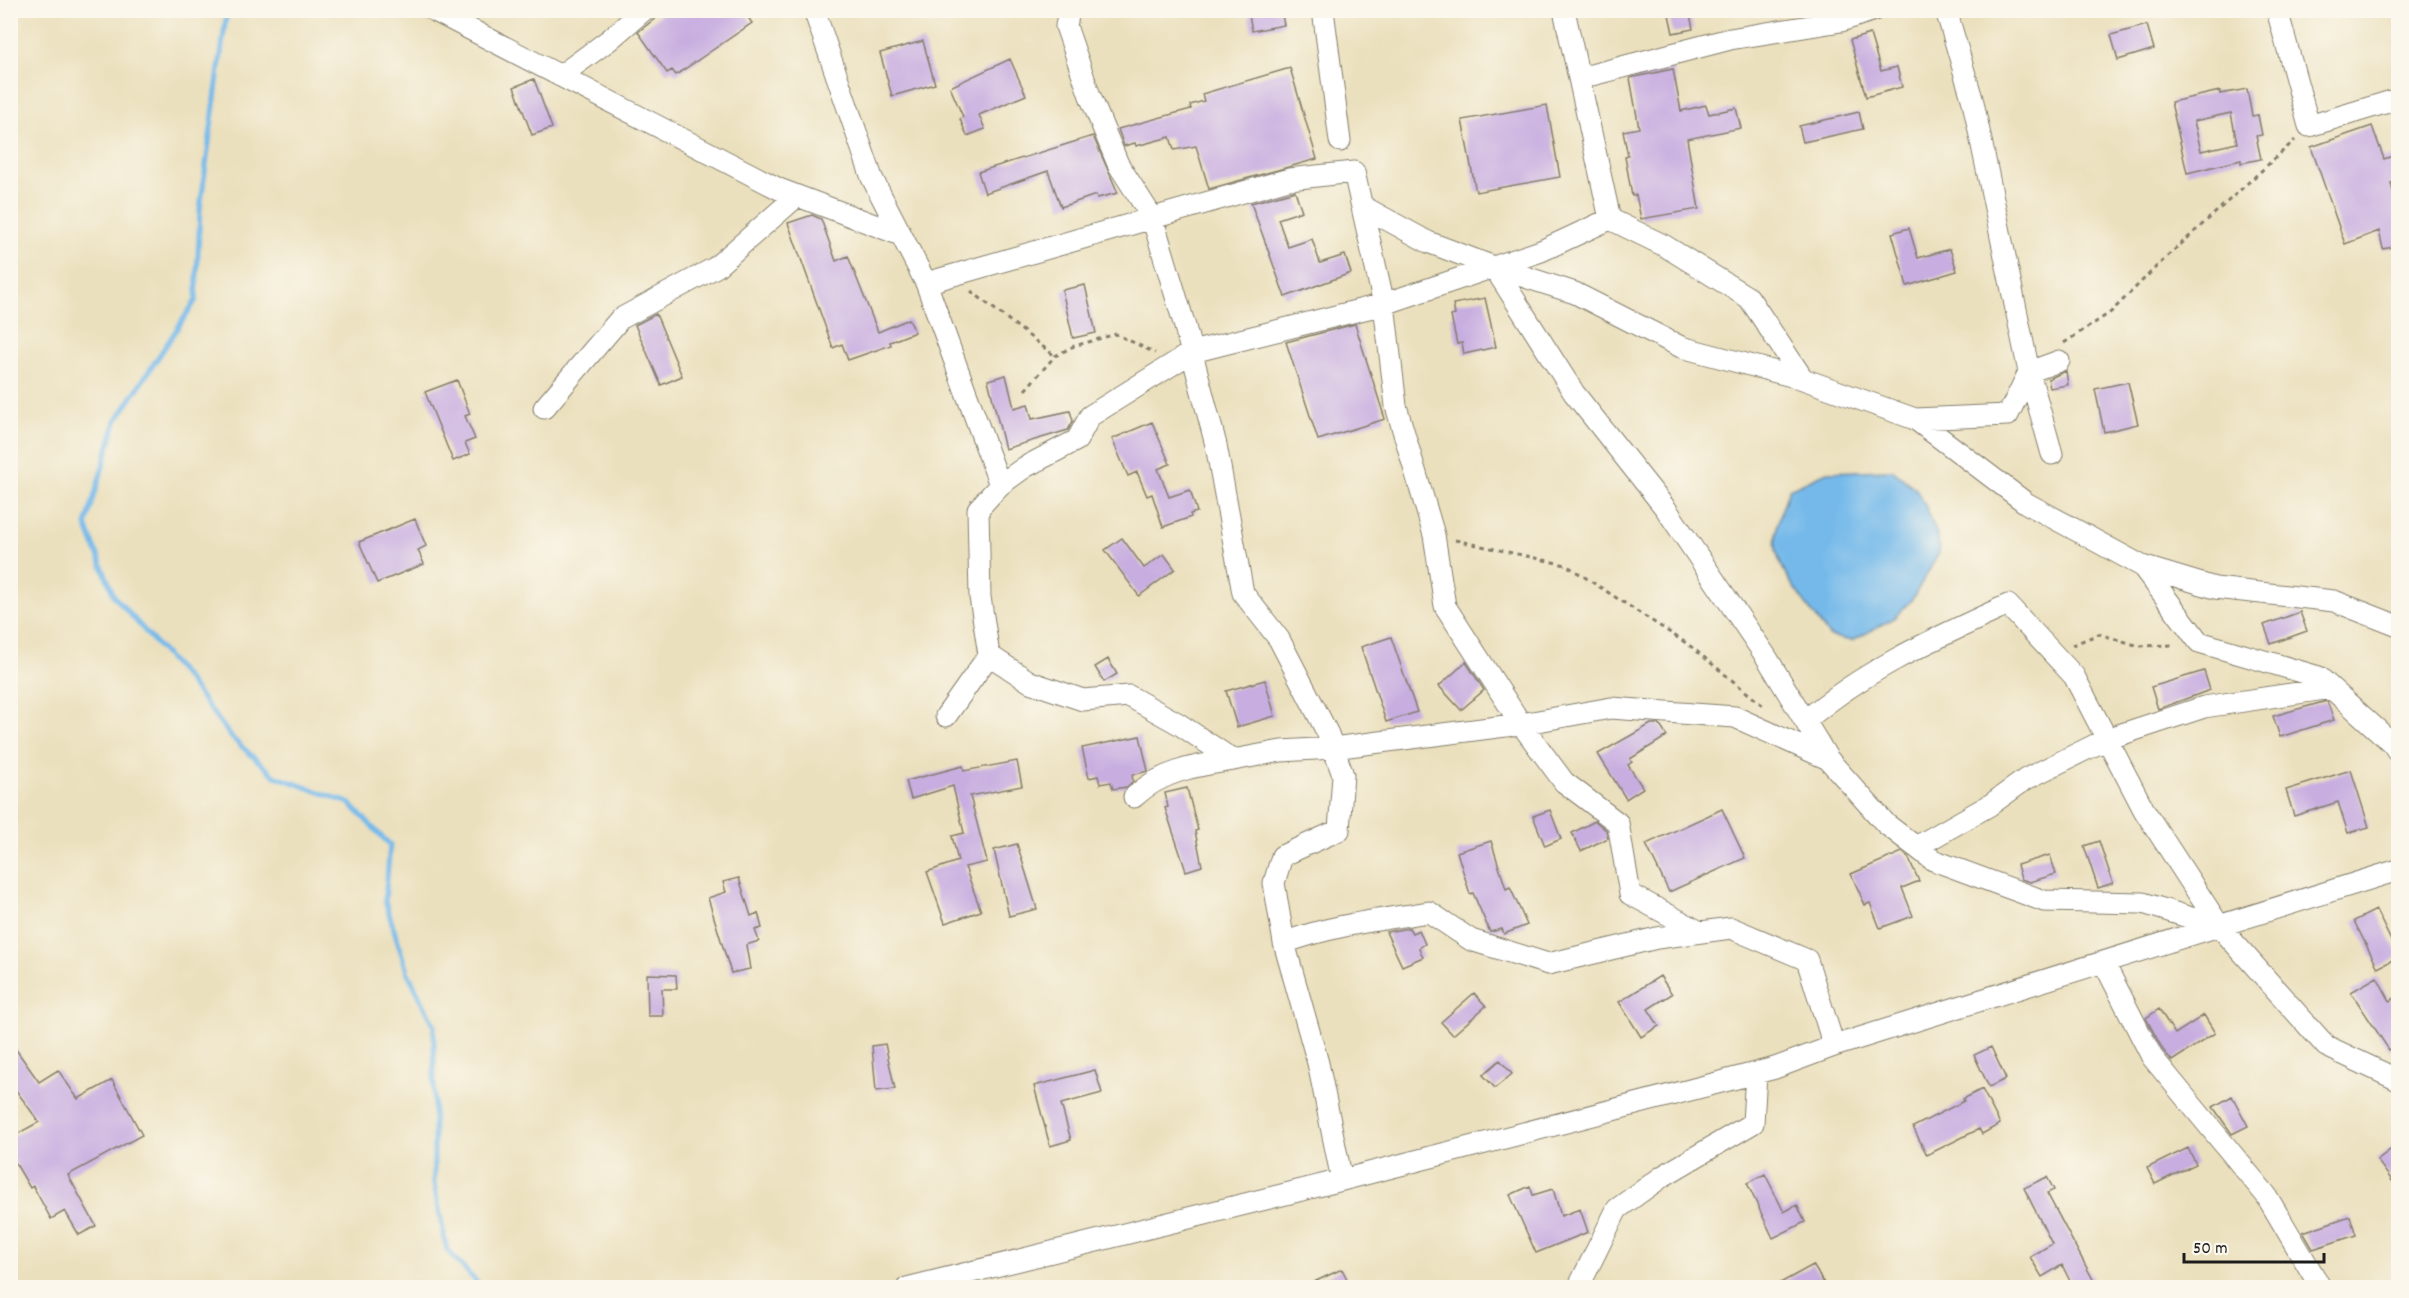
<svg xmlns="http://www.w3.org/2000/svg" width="2409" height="1298" font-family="Dekko,sans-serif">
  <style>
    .water { fill: #74b9ea; stroke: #486a83; stroke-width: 1.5 }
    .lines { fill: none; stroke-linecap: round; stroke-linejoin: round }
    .stream { stroke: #74b9ea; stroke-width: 5 }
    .building { fill: #c7ade0; fill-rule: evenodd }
    .minor-casing { stroke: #847e6c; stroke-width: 23 }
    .path { stroke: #847e6c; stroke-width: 3; stroke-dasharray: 4.5 4.5; stroke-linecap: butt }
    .minor { stroke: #fff; stroke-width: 21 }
  </style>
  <rect width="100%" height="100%" fill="#fbf7ec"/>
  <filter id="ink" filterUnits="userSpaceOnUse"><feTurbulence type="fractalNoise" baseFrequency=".0167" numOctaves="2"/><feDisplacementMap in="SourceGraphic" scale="12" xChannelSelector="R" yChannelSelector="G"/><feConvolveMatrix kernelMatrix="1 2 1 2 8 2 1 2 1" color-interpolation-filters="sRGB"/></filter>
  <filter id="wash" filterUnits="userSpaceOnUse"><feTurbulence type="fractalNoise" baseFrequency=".008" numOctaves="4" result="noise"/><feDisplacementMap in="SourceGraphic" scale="24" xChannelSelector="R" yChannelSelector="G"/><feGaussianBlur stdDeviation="1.35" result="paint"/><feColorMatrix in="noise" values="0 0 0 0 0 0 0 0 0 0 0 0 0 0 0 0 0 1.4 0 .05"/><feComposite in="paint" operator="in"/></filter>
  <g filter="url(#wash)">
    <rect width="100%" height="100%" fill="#ebe0bd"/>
    <path class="water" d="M1892,470L1916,489L1927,509L1938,538L1939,553L1913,598L1893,619L1852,641L1829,636C1813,612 1781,577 1776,549C1773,529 1783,508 1789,489L1827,472Z"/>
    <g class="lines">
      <path class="stream" d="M227,10L200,209L196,300L116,421L86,525L114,596L187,679L232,738L275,776L349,803L390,845L385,901L407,971L434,1025V1184L447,1250L482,1288"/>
    </g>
    <g id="blocks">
      <path class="building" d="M666,10H743L752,23L676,75L672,70L667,73L638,32Z
        M1248,10H1281L1284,25L1252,31Z
        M1668,10H1689L1693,29L1673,33Z
        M2147,25L2154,49L2118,60L2111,35Z
        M1870,34L1881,71L1897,67L1902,87L1866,97L1850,40Z
        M923,41L935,84L892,96L880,53Z
        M1010,59L1026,95L979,115L985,129L967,136L960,119L963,117L950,87Z
        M1290,68L1317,159L1209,189L1196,146L1174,150L1170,137L1136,146L1135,143L1124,146L1118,129L1191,109L1190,105L1204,101L1202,94Z
        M1673,69L1681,111L1706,105L1709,114L1736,108L1741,128L1687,139L1699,209L1641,219L1636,195L1632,196L1625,157L1628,156L1623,131L1639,128L1630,78Z
        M534,79L552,128L532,135L514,87Z
        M2247,89L2252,116L2258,115L2262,135L2256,136L2261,159L2241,163V160L2187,173L2171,102L2220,91V94ZM2231,113L2237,143L2201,151L2194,121Z
        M1547,105L1560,177L1476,192L1462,120Z
        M1859,112L1863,129L1803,142L1799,126Z
        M2372,126L2384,159L2398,154V181L2391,183L2398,212V246L2383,249L2379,231L2345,244L2311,147Z
        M1093,136L1118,193L1097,198L1096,195L1061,207L1048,171L985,193L978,172Z
        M1295,191L1302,211L1278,219L1288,247L1312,239L1320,263L1345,255L1351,273L1285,297L1251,203Z
        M812,215L821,219L836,261L848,256L878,332L909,319L915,332L890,342L891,345L848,360L842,344L833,348L788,223Z
        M1909,228L1918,258L1950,249L1957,271L1907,286L1892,233Z
        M1085,285L1096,333L1073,338L1062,290Z
        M1485,298L1496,347L1464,354L1462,343L1457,344L1451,316L1455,315L1453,304Z
        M656,314L682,376L661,385L635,325Z
        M1355,324L1385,419L1318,440L1286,342Z
        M2066,371L2068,385L2050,388L2048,379Z
        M1006,375L1014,408L1028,404L1032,419L1070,411L1073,421L1068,430L1005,449L988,380Z
        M457,380L470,414L465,416L475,439L465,443L470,454L453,461L425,392Z
        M2128,382L2138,424L2104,432L2095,389Z
        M1152,422L1170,464L1158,469L1169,497L1190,490L1197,512L1190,514L1191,517L1163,527L1152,494L1147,496L1137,472L1128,476L1112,439Z
        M415,519L426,546L418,550L424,564L377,583L359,542Z
        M1122,538L1144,568L1164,554L1175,569L1139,596L1105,550Z
        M2300,612L2307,631L2271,644L2264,625Z
        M1391,637L1417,712L1386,722L1361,647Z
        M1108,659L1117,674L1104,682L1095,667Z
        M1466,662L1484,690L1461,710L1439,686Z
        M2204,671L2210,690L2158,709L2151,687Z
        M1265,680L1275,716L1237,727L1226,691Z
        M2327,701L2334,720L2280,737L2273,716Z
        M1651,724H1659L1667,736L1630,759L1632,762L1628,765L1643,788L1626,799L1598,754Z
        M1140,736L1148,771L1132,775L1133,781L1127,787L1113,789L1111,782L1100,784L1098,776L1089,778L1082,748Z
        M1017,761L1022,786L970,796L987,862L965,867L981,911L945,923L927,872L958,861L952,836L964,833L953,786L911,799L906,781L963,766L964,771Z
        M2351,770L2369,827L2348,833L2338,802L2294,816L2286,790Z
        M1187,788L1198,830L1195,831L1202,866L1186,871L1165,808L1168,807L1165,793Z
        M1722,809L1745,858L1669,892L1646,844Z
        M1550,810L1561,839L1545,846L1533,816Z
        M1595,821L1606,830L1608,838L1581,851L1572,833Z
        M1491,841L1506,889L1510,887L1527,925L1504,934L1502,929L1490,932L1473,893L1470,894L1457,852Z
        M2099,841L2113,883L2098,888L2084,846Z
        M1017,844L1037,909L1009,916L994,850Z
        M1902,852L1908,857L1919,881L1902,888L1913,916L1880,928L1870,903L1865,905L1851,874Z
        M2050,855L2056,874L2030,882L2021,879L2017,865Z
        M739,878L751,916L758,913L762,928L755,930L759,941L746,945L750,969L731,973L708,898L726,892L723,882Z
        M2376,910L2398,955V957L2378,968L2354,921Z
        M1409,928L1412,933L1419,930L1425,944L1419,948L1423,957L1402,966L1386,932Z
        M647,974L676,975L677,989H662L663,1016H648Z
        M1660,976L1672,994L1648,1009L1659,1026L1641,1037L1619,1002Z
        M2377,977L2390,1001L2398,996V1044L2389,1050L2351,992Z
        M1474,993L1486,1006L1453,1035L1441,1022Z
        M2159,1009L2175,1034L2204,1015L2215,1033L2172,1061L2163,1050L2146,1018Z
        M10,1041L39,1082L58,1070L78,1099L112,1080L142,1135L68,1175L96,1226L79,1235L65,1211L51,1219L33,1186L30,1188L10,1154V1138L39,1122L10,1082Z
        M885,1044L895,1089L876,1091L872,1046Z
        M1991,1047L2006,1079L1989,1087L1974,1055Z
        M1500,1060L1512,1074L1495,1088L1483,1075Z
        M1095,1070L1102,1093L1061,1104L1071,1140L1050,1146L1034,1086Z
        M1982,1089L2000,1124L1982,1134L1979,1129L1927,1155L1913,1127L1964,1101L1963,1099Z
        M2232,1096L2248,1126L2232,1134L2213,1107Z
        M2398,1144V1189L2377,1160Z
        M2188,1148L2196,1164L2155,1184L2147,1168Z
        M1765,1174L1784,1212L1797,1205L1805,1222L1773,1238L1747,1183Z
        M2047,1177L2054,1190L2047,1193L2097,1287H2073L2062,1265L2042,1277L2030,1257L2052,1244L2024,1188Z
        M1530,1186L1533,1195L1553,1189L1561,1216L1580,1209L1588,1232L1536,1253L1510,1195Z
        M2350,1216L2356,1235L2313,1249L2303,1232Z
        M1813,1265L1824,1283L1816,1287H1773Z
        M1342,1269L1351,1287H1303Z"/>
    </g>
  </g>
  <g filter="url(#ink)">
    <use href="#blocks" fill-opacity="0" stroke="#847e6c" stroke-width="1.5"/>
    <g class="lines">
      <g class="minor-casing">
        <path id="minor" d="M433,10L779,189L901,235
          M814,10L872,178L926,283L1000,485L978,509L980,597L989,655L946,716
          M1069,10L1066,26L1090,96L1118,164L1152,217L1184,323L1216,445L1243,593L1279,639L1328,734L1343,775L1339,830L1282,856L1274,883L1284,943L1318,1063L1342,1180
          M1323,10L1340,141
          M1946,10L1973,102L2029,372L2052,454
          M2277,10L2309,126L2398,99
          M560,76L609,40L644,10
          M1580,78L1730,39L1841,21L1874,10
          M1362,206L1428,242L1494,267
          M1610,219L1665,246L1749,298L1803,379
          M926,283L1289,179L1354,172L1384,304L1396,406L1434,535L1445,606L1521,724L1611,708L1735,717L1828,759L1886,824L1933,860L2044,901L2143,903L2220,927
          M544,408L620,319L716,267L797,196
          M1915,419L2026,503L2142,566L2199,642L2319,677L2393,744L2398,752
          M1000,485L1025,467L1077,440L1090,416L1192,352L1384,304L1541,251L1610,219L1564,10
          M2142,566L2215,588L2334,601L2398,626
          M989,655L1030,682L1083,700L1129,696L1179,724L1233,760L1281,751L1333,748L1521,724L1564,782L1618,823L1630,894L1700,932
          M1805,721C1865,669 1936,638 2008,605L2074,676L2144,810L2220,927L2326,1046L2398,1080
          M1828,759L1767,658L1666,509L1574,393L1494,267L1575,293L1681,347L1803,379L1915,419L2008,415L2029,372L2059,361
          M1134,797C1161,771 1198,765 1233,760
          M1916,847L1990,805L2026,779L2107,739L2204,707L2331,688
          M1284,943C1331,925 1380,920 1429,912L1471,940L1548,964L1657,938L1731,928L1807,960L1834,1046
          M2104,963L2152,1057L2266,1195L2321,1288
          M907,1288L1342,1180L1775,1068L1834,1046L2398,870
          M1578,1288L1617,1209L1663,1176L1753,1123L1756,1073"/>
      </g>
      <path class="path" d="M971,291L1055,356
        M2064,343L2111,312L2158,265L2295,140
        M1025,390L1055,356L1074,346L1116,334L1155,353
        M1455,540L1566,565L1689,645L1766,708
        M2072,645L2099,634L2139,646L2176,645"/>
      <use href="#minor" class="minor"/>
    </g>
  </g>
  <rect width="2409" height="1298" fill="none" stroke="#fbf7ec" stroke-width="36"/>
  <path d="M2184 1253v9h140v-9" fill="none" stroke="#1c1c1c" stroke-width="3"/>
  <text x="2193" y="1253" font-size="18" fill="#1c1c1c" stroke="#fbf7ec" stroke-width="4.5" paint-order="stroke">50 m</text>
</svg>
